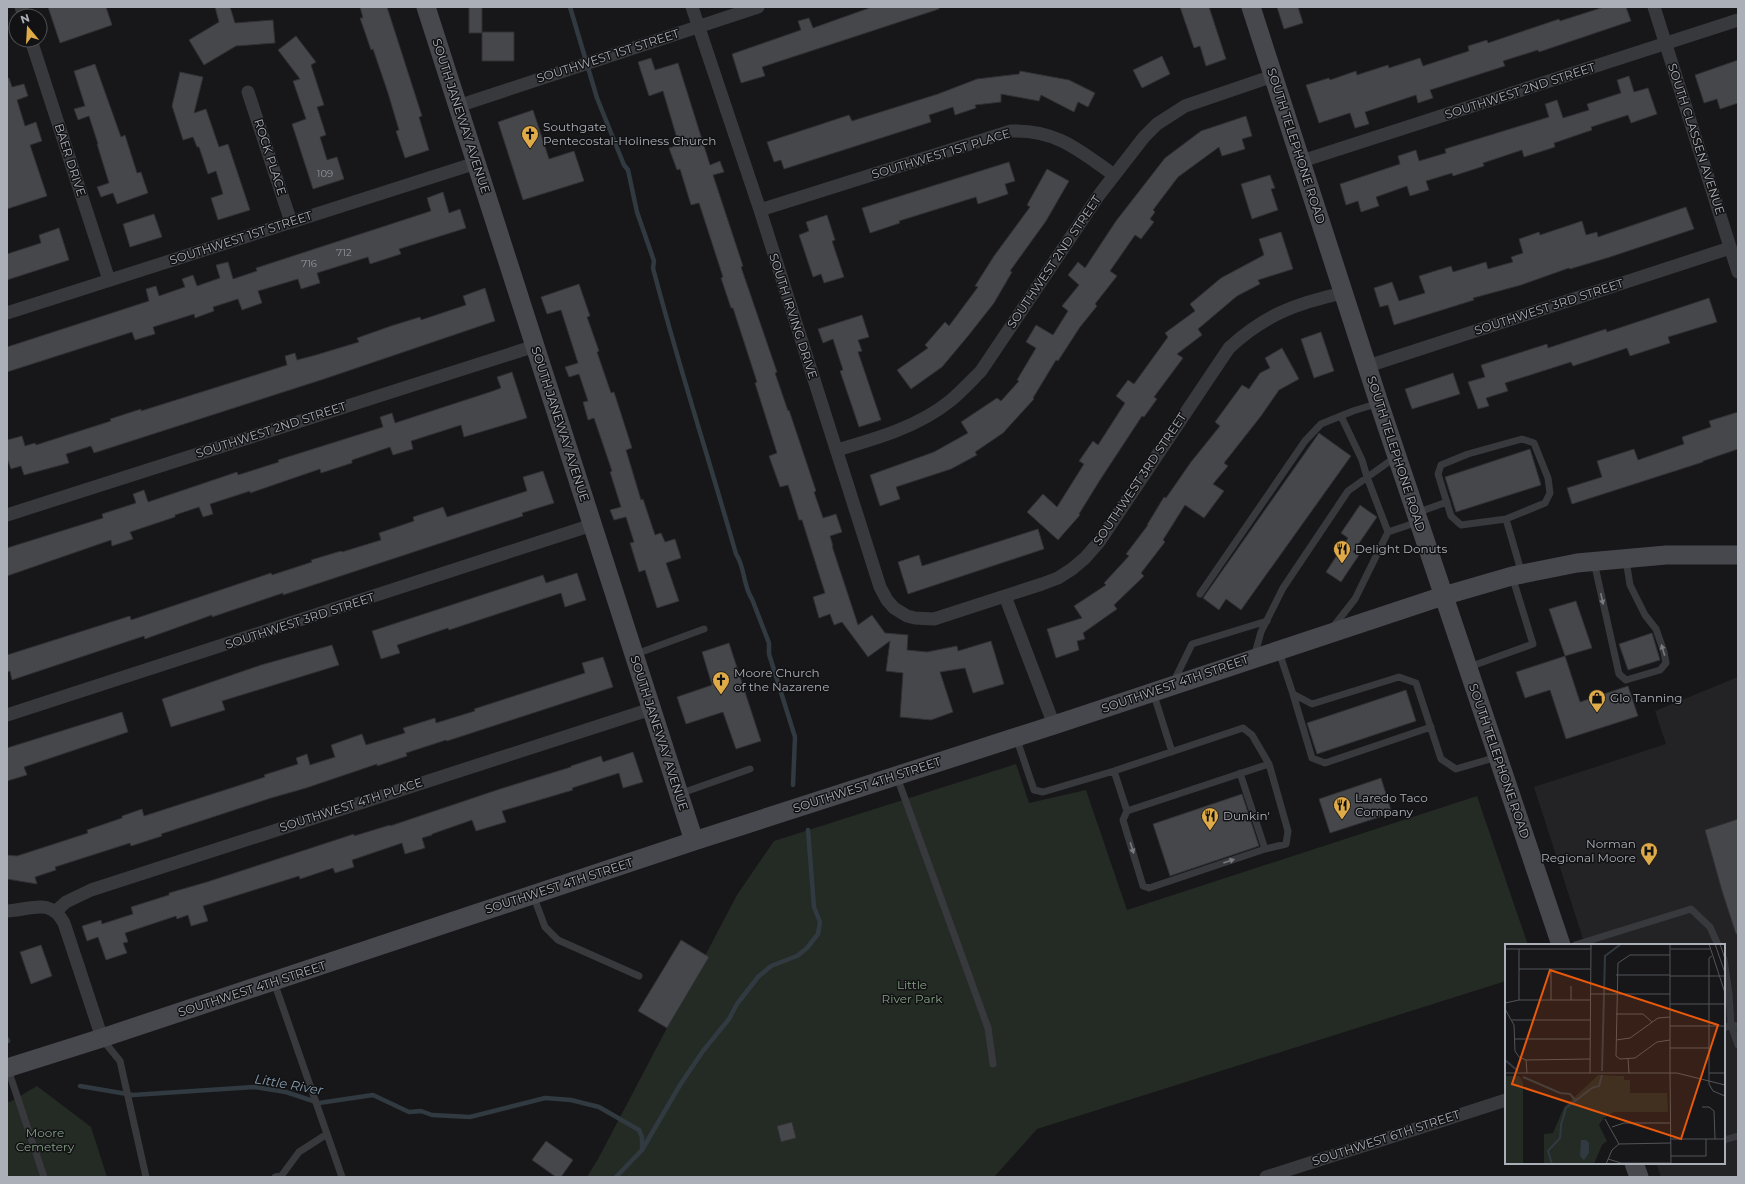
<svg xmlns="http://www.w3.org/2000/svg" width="1745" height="1184" font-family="Montserrat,sans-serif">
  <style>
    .built { fill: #232326 }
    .green { fill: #242a24 }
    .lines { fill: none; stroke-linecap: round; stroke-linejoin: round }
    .stream { stroke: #313a40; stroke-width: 4.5 }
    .building { fill: #46474b; stroke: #313135 }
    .lane { stroke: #38393d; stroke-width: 7 }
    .street { stroke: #38393d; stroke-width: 13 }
    .secondary { stroke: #47484d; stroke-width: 19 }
    .oneway { fill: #777a80 }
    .labels { text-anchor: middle; stroke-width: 3; stroke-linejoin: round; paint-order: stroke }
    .number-label { font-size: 10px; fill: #92959c }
    .street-label { font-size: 12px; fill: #abafb7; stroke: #121214 }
    .poi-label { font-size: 12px; fill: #abafb7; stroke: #121214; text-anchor: start }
    .park-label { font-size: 12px; fill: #84a085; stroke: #121214 }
    .water-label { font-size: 13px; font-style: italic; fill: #859cae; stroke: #121214 }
    .inset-river { fill: none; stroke: #313a40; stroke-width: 2 }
    .inset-road { fill: none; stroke: #525458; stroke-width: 1 }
    .view { fill: #e8590c; fill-opacity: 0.15; stroke: #e8590c; stroke-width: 2 }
    .inset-edge { fill: none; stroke: #abafb7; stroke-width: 2 }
  </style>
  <rect width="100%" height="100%" fill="#171719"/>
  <path class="built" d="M1738,677V1177H1661L1656,1163H1724V945H1585L1534,787L1666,744L1655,711Z"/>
  <path class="green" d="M1016,764L1029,803L1086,790L1127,910L1477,796L1528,945H1506V981L1037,1129L994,1177H587L598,1159L737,895L774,841Z
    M37,1086L91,1127L107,1177H7V1101L10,1102Z"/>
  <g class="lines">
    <path class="stream" d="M570,7L597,98L624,165L628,170L637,212L654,261L653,268C678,364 709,459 736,554C745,567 743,586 752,599L769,643V654L795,737L793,785
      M7,1039L8,1041
      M80,1086L133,1095L254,1087L286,1092L319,1103L373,1095L409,1112L421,1111L432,1115L470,1117L545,1098L571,1100L599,1107L639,1130L642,1137V1150
      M616,1177L642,1150L680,1085L703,1051L729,1019L737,1004L758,977L771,966L797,956L807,948L818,934L820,922L814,907L808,830"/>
  </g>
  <path class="building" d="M48,7H106L112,25L60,43Z
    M215,7H230L235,23L273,20L275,43L236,46L204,65L189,40L219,22Z
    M360,7H387L422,116L419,117L429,150L405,158L396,131L399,130L388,93L373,49L371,50L360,18H363Z
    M469,7H482V33H469Z
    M872,7H939V9L762,67L765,76L741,83L732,54L801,30L798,21L809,18L813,28Z
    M1180,7H1209L1226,59L1206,66L1200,46L1194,48Z
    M1277,7H1298L1303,23L1284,29Z
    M1604,7H1626L1631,21L1539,52L1538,50L1503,61L1505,66L1430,90L1433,98L1418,103L1416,95L1365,112L1369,124L1355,128L1350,113L1319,123L1306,85L1329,78L1330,80L1356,71L1357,75L1388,65L1389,68L1420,58L1423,66L1469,51L1468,46L1487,40L1488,43L1559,19L1560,21Z
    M482,32H514V61H482Z
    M296,36L316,62L311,65L324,105L317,107L326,135L320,137L327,160L337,157L344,179L313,189L292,124L306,119L293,81L300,79L278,50Z
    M1162,56L1170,74L1142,88L1133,70Z
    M651,58L655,70L678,63L710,165L720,161L724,172L713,175L743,266L741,267L777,372L775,373L788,411L789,410L816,491L814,492L823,518L836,514L842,532L830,536L833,546H832L858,625L872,615L885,633L908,635L907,650L927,652L957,646L958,651L991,641L1004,684L973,693L965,668L940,672L953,712L931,720L900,717L903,673L886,671L890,641L868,657L842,622L834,625L830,614L819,618L813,597L825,593L814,558L802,520H799L788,485L780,487L769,456L777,453L755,383L757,382L733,308H731L721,278L723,277L699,203L691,205L680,169L677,170L669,148L679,145L663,91L649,96L638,62Z
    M1738,60V103L1720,109L1717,99L1704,103L1695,75Z
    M95,64L121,137L125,135L137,173L141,172L148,193L117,204L113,193L101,197L97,187L109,183L97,144H98L89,116L78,120L74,109L85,106L74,71Z
    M1020,71L1069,80L1095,93L1088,107L1078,102L1074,112L1041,95L1039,101L1001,94V102L975,105L976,108L955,115L953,107L929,115L931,122L784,169L781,160L774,162L767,142L849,115L852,121L938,94L977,79L1019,74Z
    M180,72L203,77L194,113L206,109L219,147L228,144L250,210L218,220L211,198L223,194L216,171L208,174L199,147H197L193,137L183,140L172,106Z
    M1629,76L1634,92L1648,88L1657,114L1631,123L1628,115L1591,127L1592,130L1554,143L1555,147L1524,157L1522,150L1483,163L1484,166L1453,176L1452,173L1426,181L1429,190L1410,196L1407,186L1376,197L1379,206L1361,212L1358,201L1346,205L1340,184L1400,164L1398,156L1416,150L1419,161L1446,153L1445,149L1549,117L1545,104L1557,100L1563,118L1589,110L1587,104L1621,93L1617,80Z
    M7,78H9L12,87L24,84L28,96L17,100L25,126L36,122L42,141L30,145L47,196L7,209Z
    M533,110L549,159L574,151L584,181L523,200L498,122Z
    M1246,116L1252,136L1242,139L1245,149L1222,156L1219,147L1178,177L1153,210L1155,212L1150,219L1154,222L1141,239L1135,235L1110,271L1117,276L1095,304L1097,306L1080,327L1058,361L1056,360L1033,398L1034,399L1003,433L975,452L977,455L951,469L896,487L900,499L880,506L870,475L934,452L968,433L961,422L997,398L1001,401L1019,381L1017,380L1036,348L1026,342L1036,325L1053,335L1068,311L1062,306L1079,285L1068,275L1078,262L1085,268L1116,221L1165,158L1201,131Z
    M1009,162L1015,181L1005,184L1008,194L978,204L976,197L899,221L900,223L870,233L862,208Z
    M1047,169L1069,181L1046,221L1010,271L1012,272L994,303L968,336L942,367L911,389L897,370L928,348L925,345L945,322L949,326L978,287L975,286L994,256L1030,207L1027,205Z
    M1270,175L1275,188L1271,189L1278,210L1252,219L1241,184Z
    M443,192L449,213L460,209L466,228L399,249L401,254L370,264L368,257L317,273L320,283L301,289L298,279L258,291L262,303L242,310L238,299L213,307L214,311L195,318L194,314L153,327L155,334L135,340L132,332L7,372V347L149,301L146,289L156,286L159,296L185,287L182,279L193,275L197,286L220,278L216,265L228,262L233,279L257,271L256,268L431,211L427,198Z
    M1686,207L1694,229L1610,257L1570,269L1569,268L1521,285L1473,298L1474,300L1394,325L1388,305L1380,307L1374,288L1392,282L1399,301L1425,293L1419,276L1451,266L1453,272L1486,262L1488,269L1513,262L1511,257L1523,253L1519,239L1539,232L1540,235L1582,221L1586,235L1597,232L1598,237Z
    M154,214L162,237L130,247L123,224Z
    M827,215L835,240L832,241L844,277L824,283L821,274L813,277L799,235L809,231L806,222Z
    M59,228L69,260L7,280V254L41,243L39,235Z
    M1281,232L1293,269L1258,280L1260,284L1237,296L1198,329L1202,335L1177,354L1183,358L1154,397L1157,399L1144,417L1142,416L1100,480L1079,514L1080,515L1058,540L1027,512L1043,494L1057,507L1084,464L1079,461L1093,441L1098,445L1125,403L1116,396L1128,380L1134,384L1168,337L1165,333L1195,311L1190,304L1221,278L1264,255L1259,239Z
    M579,284L590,316L587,317L599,351L597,352L611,393L614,392L632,448L626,450L641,500L643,499L655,535L661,533L665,542L675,539L681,558L666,563L679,601L657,608L645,570L639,572L630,543L634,542L626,517L614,520L610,510L621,507L610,472L612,471L594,418L588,420L583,402L588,401L579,374L569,377L565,367L578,363L561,310L547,314L541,297Z
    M485,288L495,321L324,379L94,453L91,446L66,454L69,463L24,475L21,466L11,469L7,458V440L22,436L25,446L35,443L36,445L111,421L110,419L141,409V411L246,378L287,365L285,356L295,353L297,360L316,355L359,342L357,338L391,326L420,317L421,320L466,305L463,296Z
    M1709,298L1717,322L1668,337L1670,343L1630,356L1627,348L1573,366L1571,362L1505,383L1508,391L1486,398L1489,406L1478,409L1468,382L1485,377L1481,365L1547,344L1548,348L1606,329L1607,332Z
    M862,315L869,337L858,340L862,351L858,352L881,420L859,427L840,371L843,370L833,339L823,343L818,329Z
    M1321,332L1334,371L1314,378L1301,339Z
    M1282,348L1299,379L1279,390L1261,416L1224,463L1228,466L1213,484L1224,491L1204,518L1185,505L1163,540L1165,542L1141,573L1144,576L1114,605L1117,609L1083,633L1085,639L1077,641L1079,650L1056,658L1047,629L1082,618L1074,606L1106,585L1104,583L1129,556L1126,554L1148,525H1147L1164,497L1166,498L1191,462L1220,426L1215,422L1242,385L1249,389L1260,373L1270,368L1265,358Z
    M512,372L527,418L464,437L461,425L411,441L413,449L393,455L390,447L352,460V463L321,473L320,469L250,493V491L210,504L213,514L203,517L199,507L175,515V517L130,532L133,539L112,546L111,540L7,576V548L103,518L102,514L136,503L133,494L144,490L148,502L237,472L238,475L279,462L278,460L383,427L380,417L392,413L395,423L493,391L501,388L497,377Z
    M1453,373L1460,394L1412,409L1405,389Z
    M1738,412V449L1703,461V462L1572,504L1567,488L1602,477L1597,461L1634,449L1638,460L1684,444L1682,437L1711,427L1709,421Z
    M1319,433L1351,456L1241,610L1226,599L1219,610L1203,598Z
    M1530,449L1541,485L1456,512L1445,477Z
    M543,471L554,503L522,513L523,516L283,595V593L212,617V615L145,639L144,636L12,680L10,671L7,672V655L130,616L131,620L271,573L272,575L312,562L311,560L341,551L342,552L381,540L379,533L414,521L413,517L443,507L447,517L527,491L523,477Z
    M1360,505L1377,517L1353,552L1359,555L1341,582L1326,572L1348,538L1341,533Z
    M1038,529L1044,549L908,594L898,562L919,555L922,566Z
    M577,573L586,600L565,607L561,593L449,630L448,628L397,645L400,653L381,659L372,631L543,575L546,583Z
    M1576,601L1592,648L1565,656L1549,609Z
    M1652,633L1660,660L1628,670L1619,644Z
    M729,643L761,741L736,749L723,712L686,724L677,697L712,685L702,652Z
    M332,645L339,665L222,701L225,710L171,727L162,699L261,665Z
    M1565,656L1580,702L1628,686L1638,716L1566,739L1550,690L1525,698L1516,672Z
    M603,657L613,687L447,741L446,740L406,753L407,756L377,766V764L306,788L271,798L161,834L162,836L131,846L130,843L55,867L56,870L35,877L37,884L7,879V855L17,856L88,833L87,830L122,818V816L142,809L144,816L231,788L265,777L264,775L298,764L296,758L307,754L310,765L335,757L331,745L362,734L366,745L405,733L403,728L435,718L436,723L475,711L474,709L585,673L582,663Z
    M1406,690L1416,721L1317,754L1307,723Z
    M122,712L128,732L24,767L27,775L7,781V748Z
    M633,752L643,782L623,788L619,773L572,788L573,790L502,811L506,822L476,831L472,820L432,834V835L422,838L425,848L405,854L402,843L352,860L354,867L335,873L333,868L300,879L299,876L203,906L208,921L191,926L188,915L177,919L176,916L125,933L128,942L123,943L127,953L106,960L98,937L87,941L82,926L101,920L102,924L133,914L131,907L169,895V893L207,882L354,834V836L390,825V826L500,789L571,767V766L601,756L603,762Z
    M1381,778L1392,813L1330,833L1319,799Z
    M1242,794L1259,846L1170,876L1153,824Z
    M1738,819V934H1736L1722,891L1705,830Z
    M681,940L709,957L667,1028L638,1011Z
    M41,945L52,976L31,984L20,952Z
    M792,1122L796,1138L781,1142L777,1126Z
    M546,1141L573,1160L561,1177H556L532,1160Z"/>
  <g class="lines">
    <path class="lane" d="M1416,513L1447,502
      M1506,519L1461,525L1451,516L1438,474L1441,465L1468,454L1522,439L1534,443L1548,478L1550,493L1545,503L1506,519L1522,574
      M1388,532L1418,522
      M1594,562L1619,674L1626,680L1660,670L1666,663L1664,652L1656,629L1645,615L1630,585L1626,560
      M1200,594L1305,441L1321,424L1353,411L1379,403
      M1333,627L1355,599L1388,532L1367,477L1362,460L1341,416
      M1279,652L1293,694L1312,704L1399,677L1416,683L1441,759L1456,769L1497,757
      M636,654L704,629
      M1254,657L1261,632L1283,588L1348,491L1397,456
      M1469,667L1533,644L1512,576
      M1174,681L1192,644L1267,621
      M1153,692L1172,752
      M1293,694L1312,758L1325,763L1431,727
      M1016,737L1034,790L1043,792L1114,771L1243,728L1252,735L1269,764L1288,831L1286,844L1265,849
      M1114,771L1127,811L1269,764
      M897,777L988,1028L993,1064
      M679,794L750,769
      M1127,811L1123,820L1143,886L1149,888L1265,849L1240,773
      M533,895L545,927L558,940L639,976
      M1575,945L1691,909L1710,927L1718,945
      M1724,959L1729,994L1731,1025L1738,1045
      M274,982L342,1177
      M1724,1028L1731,1025L1738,1026
      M102,1039L120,1061L146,1177
      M8,1069L44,1177
      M1724,1140L1738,1136
      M275,1177L282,1175L299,1152L327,1134"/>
    <path class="street" d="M21,7L24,16
      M692,7L760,210L880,587L887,600L894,608L907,616L915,618L934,619L1042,584L1058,578L1072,569L1085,558L1099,542L1229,348C1264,315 1297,303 1343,293
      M1654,7L1738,272
      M31,40L109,280
      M248,92L291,222
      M458,106L758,7
      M1302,161L1738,20
      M760,210L1011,131C1056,129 1080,151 1114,175
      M7,313L476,163
      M1368,366L1730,248
      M837,450C875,439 918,427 950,401C961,392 971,381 981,371L1099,195L1144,137L1157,124L1185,106L1273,76
      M7,515L535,346
      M1005,596L1054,725
      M7,715L592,525
      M7,911C31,910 50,897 64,923L102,1038
      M56,911L66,902L91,890L651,709
      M1266,1177L1506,1100"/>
    <path class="secondary" d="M426,7L694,841
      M1251,7L1379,403L1561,945
      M7,1068L102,1038L694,841L1054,725L1443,596L1512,576L1577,563L1666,555H1738
      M1634,1163L1639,1177"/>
  </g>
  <defs><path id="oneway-solid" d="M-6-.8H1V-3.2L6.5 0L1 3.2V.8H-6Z"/></defs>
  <g class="oneway">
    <use href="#oneway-solid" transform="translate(1602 599) rotate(78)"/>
    <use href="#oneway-solid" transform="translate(1663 650) rotate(-107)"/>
    <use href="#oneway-solid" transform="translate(1132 848) rotate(73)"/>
    <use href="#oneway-solid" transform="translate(1229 861) rotate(-19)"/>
  </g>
  <defs>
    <g id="church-pin" transform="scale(0.9)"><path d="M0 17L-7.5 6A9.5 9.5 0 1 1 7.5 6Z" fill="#dfab49" stroke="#121214"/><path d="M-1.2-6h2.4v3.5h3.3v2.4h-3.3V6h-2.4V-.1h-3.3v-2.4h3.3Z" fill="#111"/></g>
    <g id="restaurant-pin" transform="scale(0.9)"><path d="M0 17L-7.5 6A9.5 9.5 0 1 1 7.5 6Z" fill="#dfab49" stroke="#121214"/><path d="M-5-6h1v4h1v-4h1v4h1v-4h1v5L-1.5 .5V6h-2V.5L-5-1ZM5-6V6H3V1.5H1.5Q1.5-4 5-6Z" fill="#111"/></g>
    <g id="shop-pin" transform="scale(0.9)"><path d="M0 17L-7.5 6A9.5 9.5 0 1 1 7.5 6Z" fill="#dfab49" stroke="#121214"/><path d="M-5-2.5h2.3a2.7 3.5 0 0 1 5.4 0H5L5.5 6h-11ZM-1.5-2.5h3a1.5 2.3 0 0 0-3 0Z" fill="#111"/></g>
    <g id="hospital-pin" transform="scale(0.9)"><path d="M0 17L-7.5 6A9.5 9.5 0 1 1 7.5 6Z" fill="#dfab49" stroke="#121214"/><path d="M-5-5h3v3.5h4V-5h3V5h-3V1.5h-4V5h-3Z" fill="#111"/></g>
  </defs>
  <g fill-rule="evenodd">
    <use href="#church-pin" x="530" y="134"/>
    <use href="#restaurant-pin" x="1342" y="549"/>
    <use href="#church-pin" x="721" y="680"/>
    <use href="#shop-pin" x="1597" y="698"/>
    <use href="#restaurant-pin" x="1342" y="805"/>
    <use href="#restaurant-pin" x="1210" y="816"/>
    <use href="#hospital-pin" x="1649" y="851"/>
  </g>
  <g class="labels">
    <g class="number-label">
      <text x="325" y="177">109</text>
      <text x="344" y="256">712</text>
      <text x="309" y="267">716</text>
    </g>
    <g class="street-label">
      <text transform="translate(608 56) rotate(-18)" y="4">SOUTHWEST 1ST STREET</text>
      <text transform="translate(1520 91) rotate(-18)" y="4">SOUTHWEST 2ND STREET</text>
      <text transform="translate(461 116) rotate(72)" y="4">SOUTH JANEWAY AVENUE</text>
      <text transform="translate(1696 139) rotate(72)" y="4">SOUTH CLASSEN AVENUE</text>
      <text transform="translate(1296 146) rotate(72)" y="4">SOUTH TELEPHONE ROAD</text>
      <text transform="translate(941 154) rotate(-17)" y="4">SOUTHWEST 1ST PLACE</text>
      <text transform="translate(270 157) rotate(72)" y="4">ROCK PLACE</text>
      <text transform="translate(70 160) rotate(72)" y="4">BAER DRIVE</text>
      <text transform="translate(241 238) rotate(-18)" y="4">SOUTHWEST 1ST STREET</text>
      <text transform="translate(1054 262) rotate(-56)" y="4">SOUTHWEST 2ND STREET</text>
      <text transform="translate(1549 307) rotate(-18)" y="4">SOUTHWEST 3RD STREET</text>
      <text transform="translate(793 316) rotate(72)" y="4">SOUTH IRVING DRIVE</text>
      <text transform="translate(560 424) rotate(72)" y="4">SOUTH JANEWAY AVENUE</text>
      <text transform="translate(271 430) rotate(-18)" y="4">SOUTHWEST 2ND STREET</text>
      <text transform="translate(1396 454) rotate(72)" y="4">SOUTH TELEPHONE ROAD</text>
      <text transform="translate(1140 479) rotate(-56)" y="4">SOUTHWEST 3RD STREET</text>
      <text transform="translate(300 621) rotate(-18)" y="4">SOUTHWEST 3RD STREET</text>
      <text transform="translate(1175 684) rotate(-19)" y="4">SOUTHWEST 4TH STREET</text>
      <text transform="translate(659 733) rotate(72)" y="4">SOUTH JANEWAY AVENUE</text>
      <text transform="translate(1499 761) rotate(71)" y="4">SOUTH TELEPHONE ROAD</text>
      <text transform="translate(867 785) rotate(-18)" y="4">SOUTHWEST 4TH STREET</text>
      <text transform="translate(351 805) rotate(-18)" y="4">SOUTHWEST 4TH PLACE</text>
      <text transform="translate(559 886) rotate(-18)" y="4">SOUTHWEST 4TH STREET</text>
      <text transform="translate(252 989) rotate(-18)" y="4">SOUTHWEST 4TH STREET</text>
      <text transform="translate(1386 1138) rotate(-18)" y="4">SOUTHWEST 6TH STREET</text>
    </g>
    <g class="poi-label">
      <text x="543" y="131">Southgate<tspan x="543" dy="14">Pentecostal-Holiness Church</tspan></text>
      <text x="1355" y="553">Delight Donuts</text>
      <text x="734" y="677">Moore Church<tspan x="734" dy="14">of the Nazarene</tspan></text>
      <text x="1610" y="702">Glo Tanning</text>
      <text x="1355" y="802">Laredo Taco<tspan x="1355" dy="14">Company</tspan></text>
      <text x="1223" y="820">Dunkin'</text>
      <text x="1636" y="848" text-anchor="end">Norman<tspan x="1636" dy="14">Regional Moore</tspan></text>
    </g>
    <g class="park-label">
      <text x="912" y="989">Little<tspan x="912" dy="14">River Park</tspan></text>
      <text x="45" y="1137">Moore<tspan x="45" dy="14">Cemetery</tspan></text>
    </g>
    <g class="water-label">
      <text transform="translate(289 1084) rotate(10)" y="5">Little River</text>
    </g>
  </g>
  <g transform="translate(1505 944)">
    <rect width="220" height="220" fill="#171719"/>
    <path d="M93,131L119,132V136H125V149H162L163,168H109L99,174L94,181L102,197L97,201L89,220H39V190L48,189L59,163ZM0,132H14L18,138V220H0Z" fill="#242a24"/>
    <path d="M76,196H81L84,199V209L79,216L75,212Z" fill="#313a40"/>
    <path class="inset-river" d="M0,116L13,127M97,127L100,12L116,0M18,133L55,149L65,150L71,157M47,220L43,207L55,194L56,181L61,164L87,144L94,142L97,131"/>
    <path class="inset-road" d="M204,0L220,49M210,0L220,29M215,0L220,15M0,5H86M166,5H205M207,12L204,14V140L208,147L220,152M14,25H85M111,31H165M165,32H220M66,42V56M85,50H165M14,56V5M46,56V25M0,59L14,56H85M165,60H220M0,65L9,81L10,107L14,113L21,116L22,129M111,70H138L147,78M7,76H85M165,82H220M10,95H85M111,96L125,94L153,74L165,73M165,96L152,98L130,114L115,115L111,112L113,19L125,11H165M165,104H204M123,115L124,129M21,116L85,115M0,129H172L220,141M85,129L86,0M165,129V0M165,129L166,220M204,129H220M197,163H204L209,167L210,195M100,175L114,200M107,183L119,179H165M166,195H220M166,212H201V195M103,215L116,219H166M101,220L107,206L114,200L166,199"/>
    <path class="view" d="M45,26L213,81L176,195L7,140Z"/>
    <rect width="220" height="220" class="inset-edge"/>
  </g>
  <rect width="1745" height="1184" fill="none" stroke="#abafb7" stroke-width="16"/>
  <g transform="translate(28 28) rotate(342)"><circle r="19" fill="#121214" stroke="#4f5155"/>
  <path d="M0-3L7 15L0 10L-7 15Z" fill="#dfab49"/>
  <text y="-6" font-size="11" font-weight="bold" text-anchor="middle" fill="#abafb7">N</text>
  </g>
</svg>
